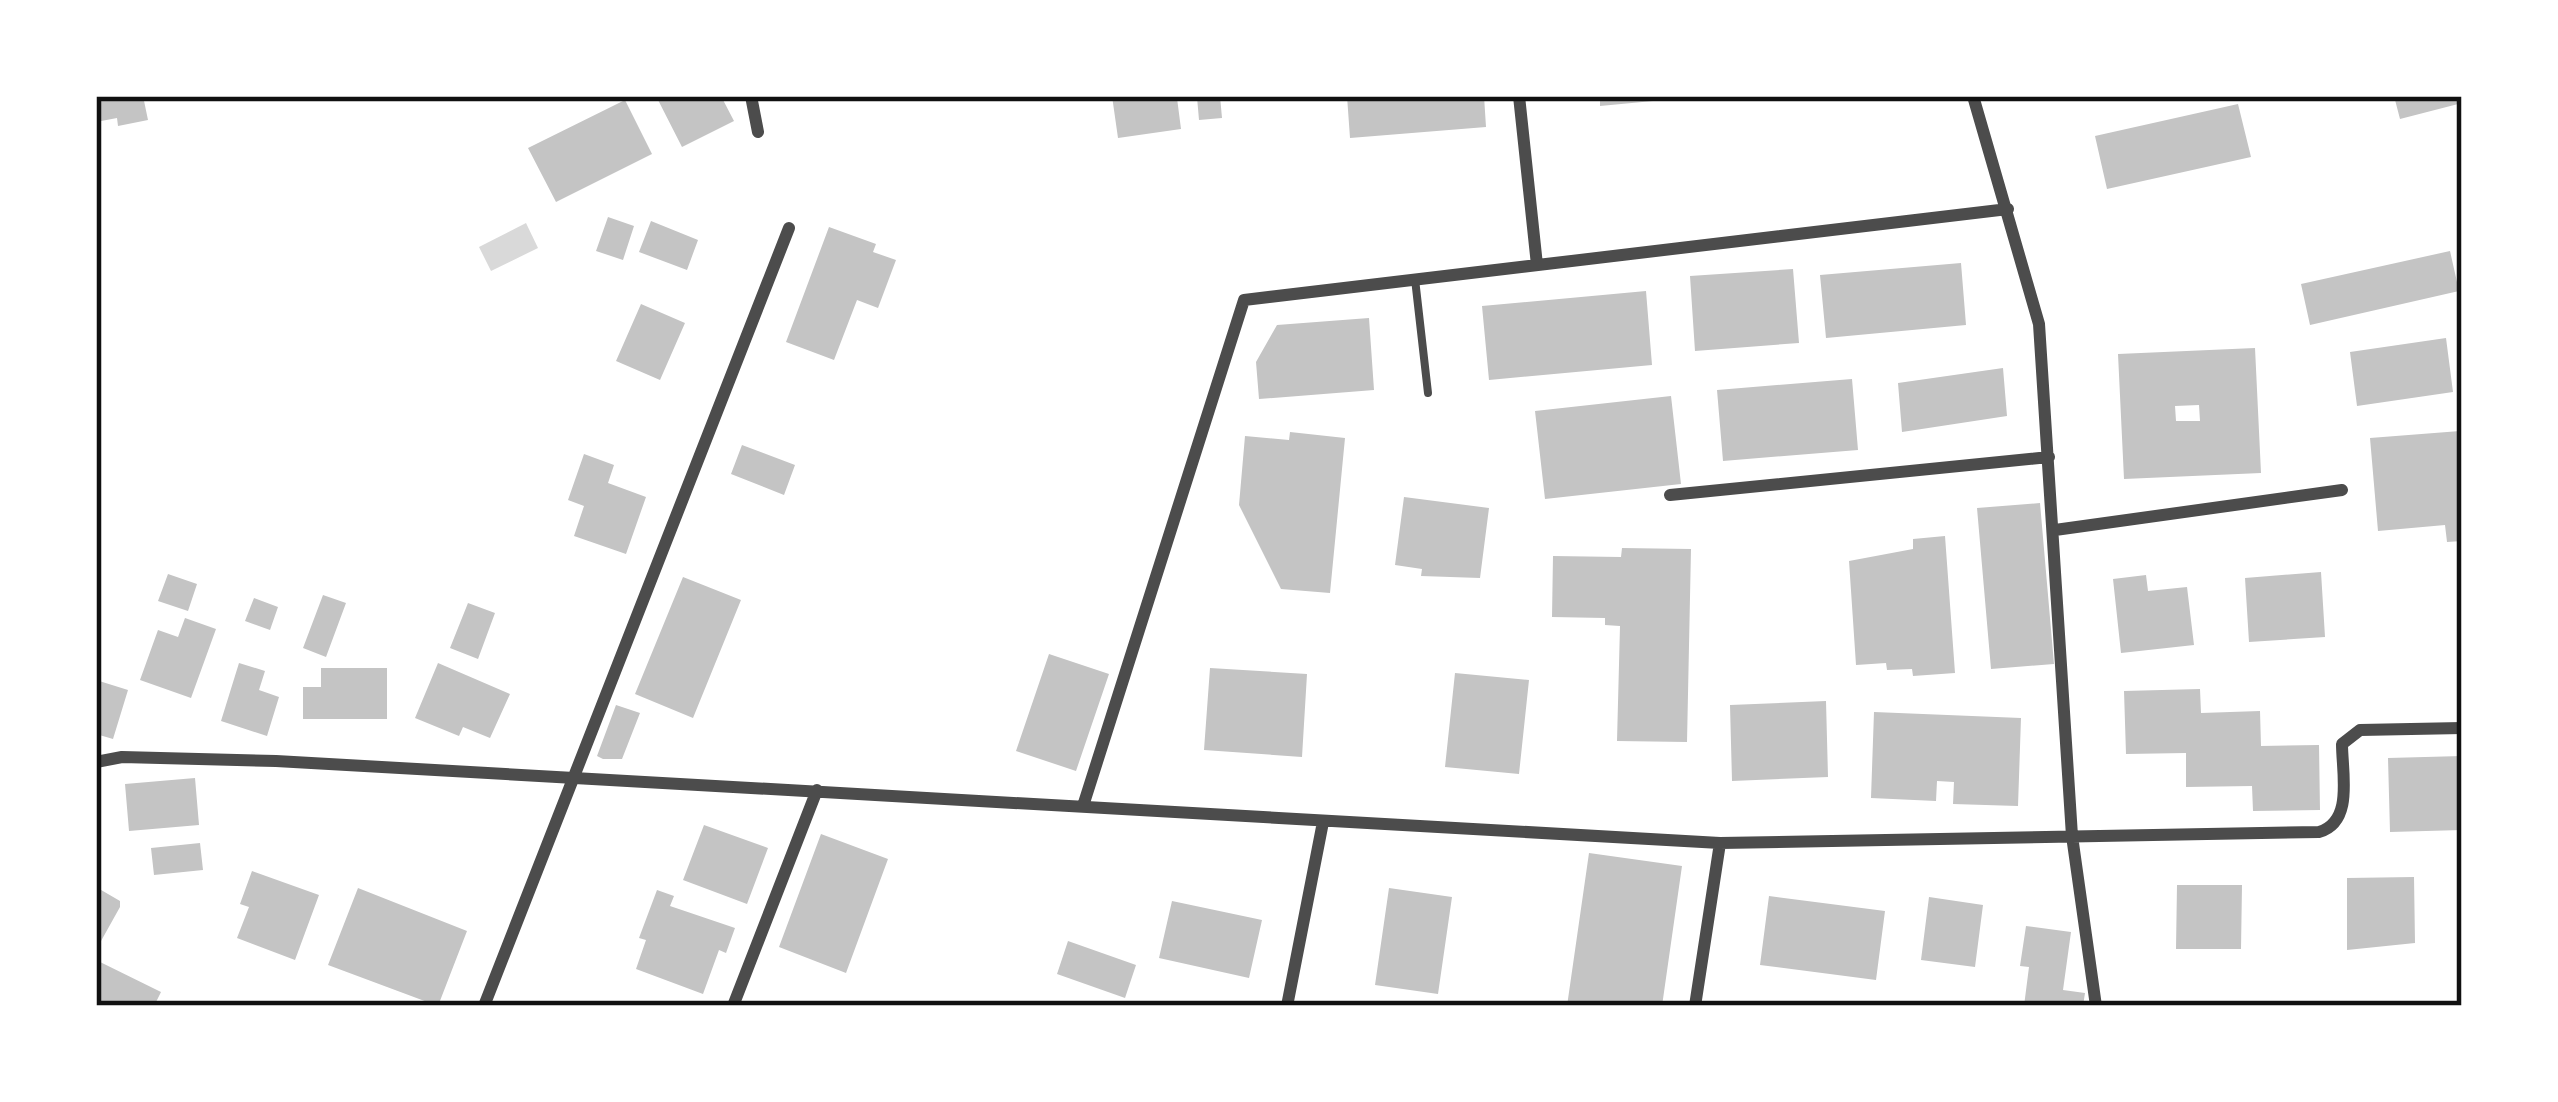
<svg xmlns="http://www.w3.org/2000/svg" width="2558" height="1102" font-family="'PT Sans Narrow',sans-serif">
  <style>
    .water { fill: #d9d9d9 }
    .building { fill: #c4c4c4; fill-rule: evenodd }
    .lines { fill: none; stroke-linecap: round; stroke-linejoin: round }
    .service { stroke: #4c4c4c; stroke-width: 8 }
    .minor { stroke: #4c4c4c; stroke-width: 12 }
    .neatline { fill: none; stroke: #111; stroke-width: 4.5 }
  </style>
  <rect width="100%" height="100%" fill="#fff"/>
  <path class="water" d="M526,223L538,248L491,271L479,247Z"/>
  <path class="building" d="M96,96H143L148,120L118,126L117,118L96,122Z
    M656,96H721L734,121L682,147Z
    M1112,96L1177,98L1181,129L1118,138Z
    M1220,96L1222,118L1199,120L1197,97Z
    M1347,96H1484L1486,127L1350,138Z
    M1600,96H1674V99L1600,106Z
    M2394,96H2462V103L2400,119Z
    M625,100L652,154L556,202L528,148Z
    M2238,104L2251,157L2107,189L2095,136Z
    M608,217L634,226L623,260L596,251Z
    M651,221L698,240L687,270L639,252Z
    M829,227L876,244L873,252L896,260L878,308L857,300L834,360L786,342Z
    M2450,251L2459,291L2310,325L2301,284Z
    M1961,263L1966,325L1826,338L1820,275Z
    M1793,269L1799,343L1695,351L1690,276Z
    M1646,291L1652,365L1489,380L1482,306Z
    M641,304L685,323L660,380L616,361Z
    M1369,318L1374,390L1259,399L1256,362L1277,325Z
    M2446,338L2453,392L2357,406L2350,352Z
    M2255,348L2261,473L2124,479L2118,354ZM2199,405L2200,421H2176L2175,406Z
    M2003,368L2007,416L1902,432L1898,383Z
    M1852,379L1858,450L1723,461L1717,390Z
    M1671,396L1681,484L1545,499L1535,411Z
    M2460,431L2462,541L2447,542L2445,525L2378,531L2370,438Z
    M1290,432L1345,438L1330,593L1281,589L1239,505L1245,436L1289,440Z
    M742,445L795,465L784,495L731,474Z
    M584,454L614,465L608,483L646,497L626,554L574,536L584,506L568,500Z
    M1404,497L1489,508L1480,578L1421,576L1422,569L1395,565Z
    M2040,503L2054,664L1991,669L1977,508Z
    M1945,536L1955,673L1913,676L1912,669L1887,670L1886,663L1856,665L1849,561L1913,549V539Z
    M1622,548L1691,549L1687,742L1617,741L1620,626L1605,625V618L1552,617L1553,556L1621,557Z
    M2321,572L2325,637L2249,642L2245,578Z
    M168,574L197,584L188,611L158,601Z
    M2146,575L2148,591L2187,587L2194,645L2121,653L2113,579Z
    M683,577L741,600L693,718L635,694Z
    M323,595L346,603L326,657L303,648Z
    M254,598L278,607L270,630L245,621Z
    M468,603L495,613L478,659L450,648Z
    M185,618L216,629L191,698L140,680L158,630L178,637Z
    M1049,654L1109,674L1076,771L1016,751Z
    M239,663L265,671L259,690L279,697L267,736L221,721Z
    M438,663L510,694L490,738L463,727L459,736L415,718Z
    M321,668H387V719H303V687H321Z
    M1210,668L1307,674L1302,757L1204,750Z
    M1455,673L1529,680L1519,774L1445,767Z
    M96,680L128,690L113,739L96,734Z
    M2200,689L2201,713L2260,711L2261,746L2319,745L2320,810L2253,811L2252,786L2186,787V753L2126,754L2124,691Z
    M1826,701L1828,777L1732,781L1730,705Z
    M616,705L640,713L622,759H603L597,756Z
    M1874,712L2021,718L2018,806L1953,804L1954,782L1937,781L1936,801L1871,798Z
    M2462,756V830L2390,832L2388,758Z
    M195,778L199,825L129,831L125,784Z
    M704,825L768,848L747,904L683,880Z
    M821,834L888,859L846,973L779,947Z
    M200,843L203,870L154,875L151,848Z
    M1589,853L1682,866L1662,1006H1567Z
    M252,871L319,895L295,960L237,938L249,907L240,904Z
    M2414,877L2415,943L2347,950V878Z
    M2177,885H2242L2241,949H2176Z
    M96,887L120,901V907L96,950Z
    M358,888L467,931L438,1006L328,965Z
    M1389,888L1452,897L1438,994L1375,985Z
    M657,890L674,896L670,906L735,928L726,953L719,950L703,994L636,969L646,940L639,938Z
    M1769,896L1885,911L1876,980L1760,965Z
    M1929,897L1983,905L1975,967L1921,960Z
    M1172,901L1262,920L1249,978L1159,958Z
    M2026,926L2071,932L2063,990L2085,993L2083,1006H2024L2029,967L2020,966Z
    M1068,941L1136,965L1125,998L1057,974Z
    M96,960L161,992L154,1006H96Z"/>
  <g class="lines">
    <path class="service" d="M1415,279L1428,393"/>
    <path class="minor" d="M751,96L758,132
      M1519,96L1537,265
      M1973,96L2039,324L2072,836L2096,1006
      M1670,495L2049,457
      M2055,530L2342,490
      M96,762L122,757L276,761L1720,843L2319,832C2354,822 2342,773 2342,744L2360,730L2462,728
      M1083,806L1244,300L2008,209
      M484,1006L789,228
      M733,1006L817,790
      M1287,1006L1323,822
      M1695,1006L1720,843"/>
  </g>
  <rect width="2558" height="1102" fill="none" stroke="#ffffff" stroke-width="198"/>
  <rect x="99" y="99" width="2360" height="904" class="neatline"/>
</svg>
